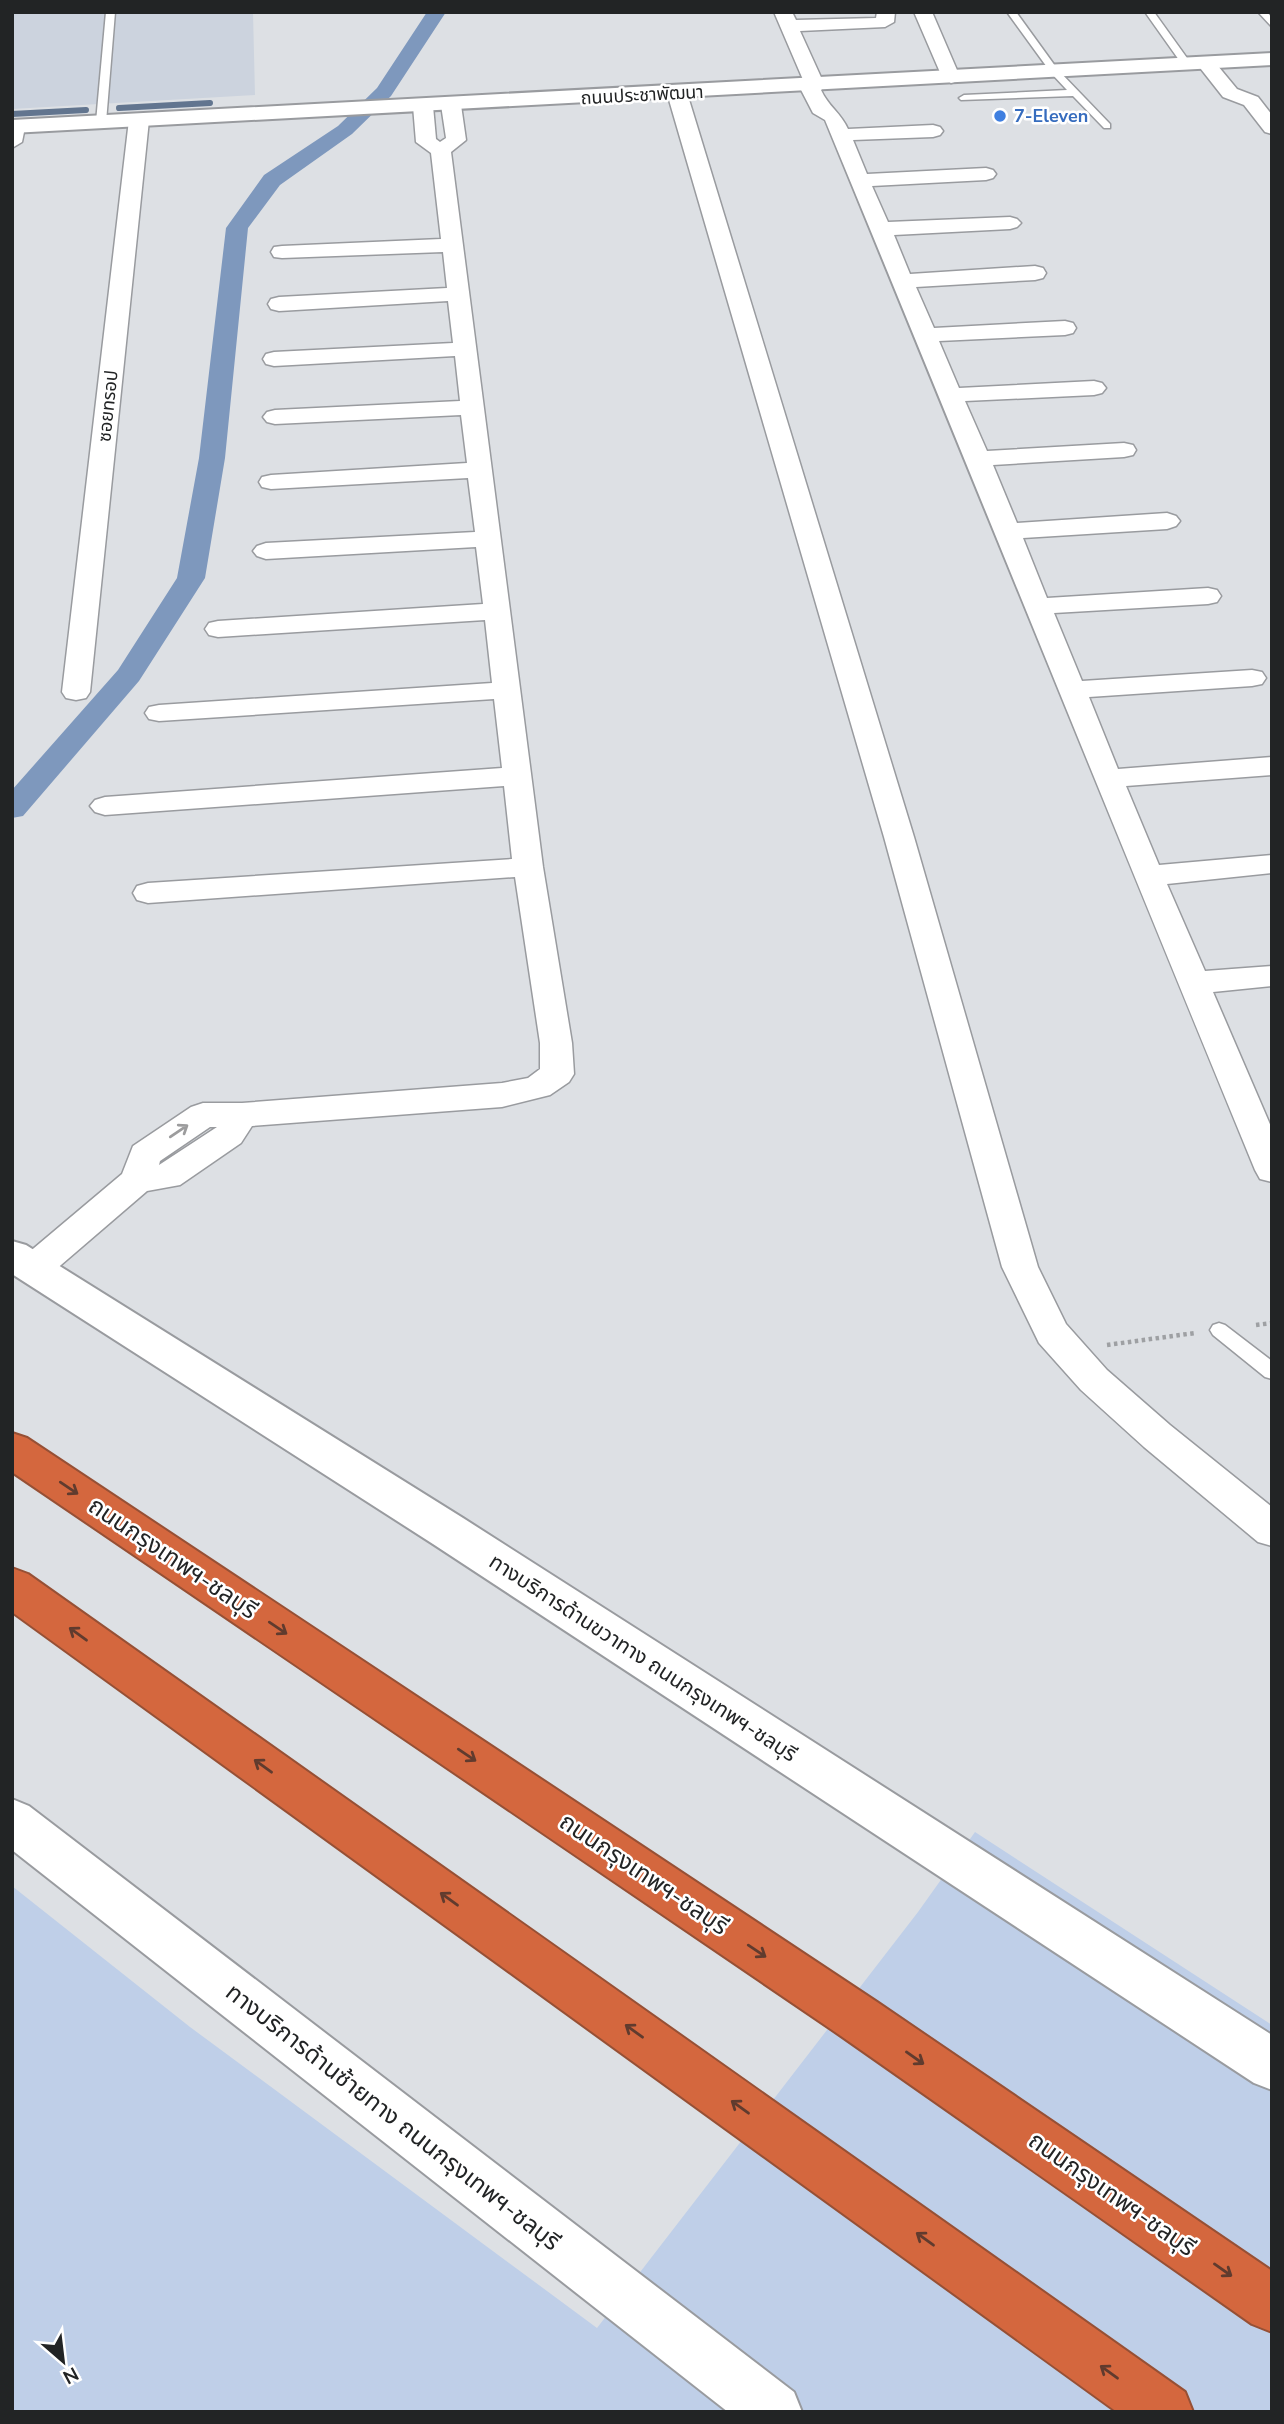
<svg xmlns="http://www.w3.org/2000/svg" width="1284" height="2424" font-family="'Nunito Sans','Noto Sans Thai',sans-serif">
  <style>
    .built { fill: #ccd3de }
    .green { fill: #bfcfe8 }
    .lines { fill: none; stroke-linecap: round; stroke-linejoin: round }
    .stream { stroke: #62758f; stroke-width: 6 }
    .canal { fill: #7e98bd; fill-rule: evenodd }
    .service-casing { stroke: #999b9f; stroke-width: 3 }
    .minor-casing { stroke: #999b9f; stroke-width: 3 }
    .tertiary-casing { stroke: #999b9f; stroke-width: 4 }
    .secondary-casing { stroke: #999b9f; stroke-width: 4 }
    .motorway-casing { stroke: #965035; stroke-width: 4 }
    .path { stroke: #9ea0a3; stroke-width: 4.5; stroke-dasharray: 3.5 3.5; stroke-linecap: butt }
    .service { fill: #fff; fill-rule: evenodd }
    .minor { fill: #fff; fill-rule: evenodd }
    .tertiary { fill: #fff; fill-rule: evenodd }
    .secondary { fill: #fff; fill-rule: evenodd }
    .motorway { fill: #d4673e; fill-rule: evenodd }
    .oneway { stroke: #9c9c9d }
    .oneway2 { stroke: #603b2e }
    .shop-dot { fill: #3f7fe0; stroke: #fff; stroke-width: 2.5 }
    .labels { text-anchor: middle; stroke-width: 5; stroke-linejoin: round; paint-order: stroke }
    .far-street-label { font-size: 18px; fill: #222425; stroke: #fff }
    .far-shop-label { font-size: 18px; font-weight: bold; fill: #366cbe; stroke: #fff; text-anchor: start }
    .street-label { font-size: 21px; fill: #222425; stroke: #fff }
    .near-street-label { font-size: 24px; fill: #222425; stroke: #fff }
  </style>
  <rect width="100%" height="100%" fill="#dde0e4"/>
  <path class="built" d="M14,12H253L255,95L12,109Z"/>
  <path class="green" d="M975,1832L1272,2025V2412H12V1886L190,2027L597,2328L918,1912Z"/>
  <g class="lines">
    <path class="stream" d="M119,108L210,103
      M12,114L86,110"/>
    <path class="canal" d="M427,12H446L391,96L352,134L280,185L248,228L225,458L205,578L139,681L23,816L12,818V790L118,670L177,578L199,458L226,228L264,175L338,126L377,88Z"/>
    <g class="service-casing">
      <path id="service" d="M106,12H115L106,122L101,125L96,122Z
        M1007,12H1016L1058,70L1110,124V128H1104L1073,96L961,100L959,98L964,95L1067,90L1052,74Z
        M1145,12H1154L1192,65L1190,67H1184Z
        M1258,12H1267L1272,18V27Z
        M1219,1323L1225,1325L1272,1361V1379L1265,1377L1213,1335L1210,1330L1213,1325Z"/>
    </g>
    <g class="minor-casing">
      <path id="minor" d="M774,12H792L796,20L876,18L877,12H895L894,22L885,27L800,31L825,86L821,90C828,106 841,113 848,129L933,125L940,127L943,131L940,135L933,137L853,140L867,174L986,168L993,170L996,174L993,178L986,180L872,186L888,222L1010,217L1017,219L1021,223L1017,227L1010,229L894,235L910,274L1035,266L1043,268L1046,273L1043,278L1035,280L916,287L934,328L1065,321L1073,323L1076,328L1073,333L1065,335L939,341L959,388L1094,381L1102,383L1106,388L1102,393L1094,395L965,401L987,451L1124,443L1133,445L1136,450L1133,455L1124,457L993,465L1017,523L1167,513L1176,516L1180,521L1176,526L1167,529L1023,538L1047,598L1208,588L1217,590L1221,596L1217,602L1208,604L1054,613L1082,681L1252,670L1262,672L1266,678L1262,684L1252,686L1089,697L1118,769L1272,757V775L1126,786L1159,865L1272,855V873L1167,884L1205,971L1272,966V986L1213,992L1272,1129V1182L1260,1179L1255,1170C1111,821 970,470 825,120L813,113L799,86L804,82Z
        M914,12H932L960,77L958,81L951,83L942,77Z
        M1206,58L1213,60L1237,89L1258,97L1272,115V134L1265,132L1244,105L1223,97L1197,64Z
        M677,87L687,93L914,837L1038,1267L1066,1324L1107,1370L1170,1425L1272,1507V1546L1258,1542L1144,1447L1081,1390L1039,1343L1002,1267L884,837L667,93Z
        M451,99L461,105L466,140L451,152L543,867L572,1043L574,1074L569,1082L550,1095L502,1107L252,1126L241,1143L180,1185L147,1191L47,1277L34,1281L21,1277L16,1268L21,1259L122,1174L133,1146L191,1107L203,1103H242L502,1083L528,1078L540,1069V1043L515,877L148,903L137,900L133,893L137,886L148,883L512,859L504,786L105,815L95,812L90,806L95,800L105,797L502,768L494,699L159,721L149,719L145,713L149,707L159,705L492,683L485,620L218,637L209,635L205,629L209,623L218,621L483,604L476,547L266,559L257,556L253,551L257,546L266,543L475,532L468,478L271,489L262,487L259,482L262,477L271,475L467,463L461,415L275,424L267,422L263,417L267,412L275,410L460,401L455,356L274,366L266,364L263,359L266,354L274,352L453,343L448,301L279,311L271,309L268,304L271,299L279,297L447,288L443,252L282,258L274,257L271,252L274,247L282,246L441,239L431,153L416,142L413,106L423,100L430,102L433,106L436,139L440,142L446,138L441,105ZM210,1127H217L159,1165L160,1161Z
        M139,114L149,120L90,692L86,698L76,700L66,698L62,692L129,120Z
        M15,121L25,127L22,142L12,148V122Z"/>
    </g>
    <g class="tertiary-casing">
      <path id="tertiary" d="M1272,53V65L12,133V120Z"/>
    </g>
    <g class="secondary-casing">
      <path id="secondary" d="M12,1241L26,1245L463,1518L1272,2035V2090L1254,2083L433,1544L12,1274Z
        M12,1799L29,1806L794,2392L802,2412H728L12,1850Z"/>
    </g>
    <g class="motorway-casing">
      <path id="motorway" d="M12,1433L27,1438L877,2002L1272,2271V2332L1252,2324L841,2036L12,1472Z
        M12,1568L28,1574L1185,2392L1193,2412H1117L12,1612Z"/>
    </g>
    <path class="path" d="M1256,1325L1272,1323
      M1107,1345L1195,1333"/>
    <use href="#service" class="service"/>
    <use href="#minor" class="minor"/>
    <use href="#tertiary" class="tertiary"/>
    <use href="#secondary" class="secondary"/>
    <use href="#motorway" class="motorway"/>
  </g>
  <defs><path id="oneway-shaft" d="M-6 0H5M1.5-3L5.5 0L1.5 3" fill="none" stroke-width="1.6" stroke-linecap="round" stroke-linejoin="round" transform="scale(1.75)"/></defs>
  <use class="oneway" href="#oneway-shaft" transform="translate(179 1131) rotate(-34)"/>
  <g class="oneway2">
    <use href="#oneway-shaft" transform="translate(69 1488) rotate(34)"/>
    <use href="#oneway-shaft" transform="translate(278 1628) rotate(34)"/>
    <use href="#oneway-shaft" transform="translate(78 1634) rotate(-144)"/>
    <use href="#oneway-shaft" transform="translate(467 1755) rotate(34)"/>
    <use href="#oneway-shaft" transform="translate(263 1766) rotate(-144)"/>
    <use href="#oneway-shaft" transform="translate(449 1899) rotate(-144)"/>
    <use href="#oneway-shaft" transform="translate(757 1951) rotate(34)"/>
    <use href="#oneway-shaft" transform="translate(634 2031) rotate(-144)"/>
    <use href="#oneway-shaft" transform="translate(915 2058) rotate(35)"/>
    <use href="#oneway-shaft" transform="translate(740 2107) rotate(-144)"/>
    <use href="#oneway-shaft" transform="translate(925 2239) rotate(-144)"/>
    <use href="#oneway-shaft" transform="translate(1223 2270) rotate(35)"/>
    <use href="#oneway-shaft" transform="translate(1109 2372) rotate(-144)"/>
  </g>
  <circle class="shop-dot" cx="1000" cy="116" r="7"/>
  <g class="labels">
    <g class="far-street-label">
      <text transform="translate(642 95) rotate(-3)" y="6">ถนนประชาพัฒนา</text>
      <text transform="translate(108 406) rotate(-84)" y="6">ซอยทรอป</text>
    </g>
    <g class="far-shop-label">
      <text x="1014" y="122">7-Eleven</text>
    </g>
    <g class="street-label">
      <text transform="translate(643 1658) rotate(33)" y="7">ทางบริการด้านขวาทาง ถนนกรุงเทพฯ-ชลบุรี</text>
    </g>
    <g class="near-street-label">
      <text transform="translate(173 1558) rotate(34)" y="8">ถนนกรุงเทพฯ-ชลบุรี</text>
      <text transform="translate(644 1874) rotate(34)" y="8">ถนนกรุงเทพฯ-ชลบุรี</text>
      <text transform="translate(393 2117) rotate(38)" y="8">ทางบริการด้านซ้ายทาง ถนนกรุงเทพฯ-ชลบุรี</text>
      <text transform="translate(1112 2194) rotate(35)" y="8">ถนนกรุงเทพฯ-ชลบุรี</text>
    </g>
  </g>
  <rect width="1284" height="2424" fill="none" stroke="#222425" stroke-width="28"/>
  <g transform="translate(63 2361) rotate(152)" stroke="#ffffff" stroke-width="5" paint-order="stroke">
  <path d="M0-5L12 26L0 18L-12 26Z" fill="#222425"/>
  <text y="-10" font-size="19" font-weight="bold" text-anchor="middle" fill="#222425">N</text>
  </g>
</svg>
